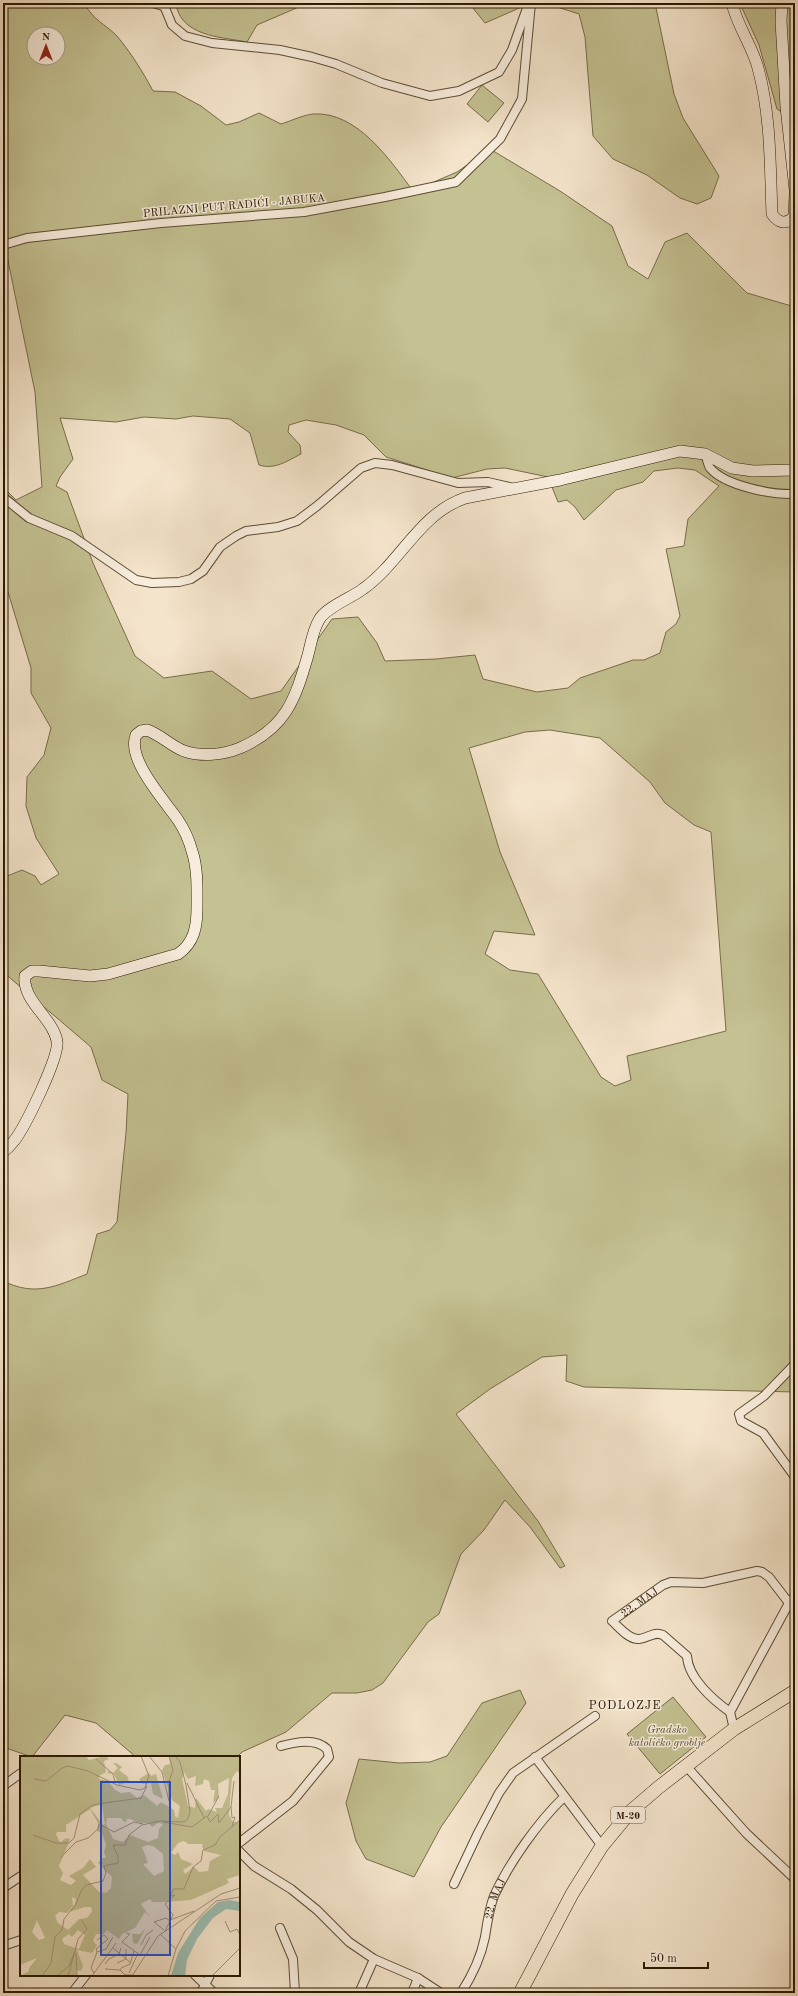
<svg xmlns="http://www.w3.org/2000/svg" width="798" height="1996" font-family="'Old Standard TT',serif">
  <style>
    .green { fill: #c4c192; stroke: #786d49; fill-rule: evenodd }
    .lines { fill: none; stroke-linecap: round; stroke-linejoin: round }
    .minor-casing { stroke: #5d4c33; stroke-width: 10 }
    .secondary-casing { stroke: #2b1900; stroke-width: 12 }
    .primary-casing { stroke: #2b1900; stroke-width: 14 }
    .minor { stroke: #f8eddd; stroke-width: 8 }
    .secondary { stroke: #f8eddd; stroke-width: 11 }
    .primary { stroke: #f4e4cb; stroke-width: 13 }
    .labels { text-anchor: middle; stroke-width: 3; stroke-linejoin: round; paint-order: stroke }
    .shield { fill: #f8eddd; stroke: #685942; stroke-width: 1 }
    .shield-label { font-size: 10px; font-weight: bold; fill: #2b1900 }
    .street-label { font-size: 11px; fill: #2b1900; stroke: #f8eddd }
    .park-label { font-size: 11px; font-style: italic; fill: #594b2c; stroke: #f8eddd }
    .neighbourhood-label { font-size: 12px; letter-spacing: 1px; fill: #2b1900; stroke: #f8eddd }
    .inset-road { fill: none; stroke: #a4937a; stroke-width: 1 }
    .view { fill: #1d4ed8; fill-opacity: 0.15; stroke: #1d4ed8; stroke-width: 2 }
    .inset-edge { fill: none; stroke: #2b1900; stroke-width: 2 }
  </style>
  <rect width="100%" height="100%" fill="#f4e4cb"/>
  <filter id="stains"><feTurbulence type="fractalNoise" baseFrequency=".005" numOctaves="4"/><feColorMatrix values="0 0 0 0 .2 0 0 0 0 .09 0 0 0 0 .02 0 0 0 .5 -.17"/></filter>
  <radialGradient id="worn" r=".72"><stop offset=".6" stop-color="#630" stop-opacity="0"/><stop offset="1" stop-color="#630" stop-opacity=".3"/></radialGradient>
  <path class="green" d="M3,3H84C94,21 104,23 117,36C131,53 143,72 153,91L175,92L201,106L226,125L239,122L259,113L281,124C291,121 303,115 313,114C357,111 390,160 413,191L457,172L490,149L560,191L612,226L628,266L648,279L665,242L687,233L747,293L795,307V1392L584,1387L566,1381L567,1355L542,1357L490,1389L456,1414L538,1521L565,1566L560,1568L530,1527L505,1500L484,1530L461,1554L439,1614L428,1622L383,1683L372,1690L357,1693H332L286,1732L242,1752L237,1757H136L96,1723L65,1715L32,1757L3,1747V1281C36,1297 56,1286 87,1274L97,1234L110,1230L117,1222L126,1133L128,1094L102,1080L91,1047L3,972V880L5,877L22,870L35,876L41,885L59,874L36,838L26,806L27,777L44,755L51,728L31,693V668L8,592L3,590V487L16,500L42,487L35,392L6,251H3ZM34,34H58V58H34ZM193,416L230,419L250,433L259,465C275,470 287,461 301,454L300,445L288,432L289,425L306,420L336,425L364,435L386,457L452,478L487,469L505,468L548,477L558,502L567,500L575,507L584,520L616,490L643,482L654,471L678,468L695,470L719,486L688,519L684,546L666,549L680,616L676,624L666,632L660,653L644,660H633L580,678L568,688L537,692L483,679L475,655L436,659L385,661L377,643L358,617L332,619L281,691L251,699L212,671L164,678L135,656L93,563L67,492L56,486L60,477L73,459L60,418L116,422L144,417L176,419ZM550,730L600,738L650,782L665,803L694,825L711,832L726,1031L627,1056L631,1080L615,1086L601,1077L538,974L510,970L485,954L494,931L535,935L500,852L469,748L525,732Z
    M175,3H308L257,25L247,42C227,38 197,37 183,20C179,16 177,8 175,3Z
    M469,3H655L674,94L683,118L719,176L711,198L697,204L680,198L647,175L613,159L593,136L585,37L579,14L554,6H524L485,23Z
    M741,3H795V120L777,109L759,45L742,8Z
    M482,85L504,103L488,122L467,104Z
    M520,1690L526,1703L441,1827L414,1877L366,1859L356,1841L346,1803L359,1759L399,1763L430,1762L447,1756L482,1703Z
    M673,1697L706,1737L660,1774L627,1734Z"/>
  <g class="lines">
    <g class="minor-casing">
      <g id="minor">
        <path d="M153,3L163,6"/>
        <path d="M163,3L172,25L185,36L212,43L280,50L312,57L336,64L382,83L430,96L459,91L499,72L512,50L527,8"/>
        <path d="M3,245L27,238L161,223L304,212L385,197L456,182L500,139L522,99L531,3"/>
        <path d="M705,454C707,458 708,465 710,468C725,486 773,495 795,494"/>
        <path d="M3,497L29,518L72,536L136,580L152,583L179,582L191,579L203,571L220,547L236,536L246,531L278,527L297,521L317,506L361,468L375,463L392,465L458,483L488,482L514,488"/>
        <path d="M795,1364L764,1396L739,1414L741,1421L763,1433L795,1477"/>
        <path id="s1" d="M730,1712C713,1700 688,1678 687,1656L663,1635C654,1631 648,1638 639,1639C629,1640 619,1627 612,1621L663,1585L671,1582L703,1583L757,1571L762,1572L769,1577L789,1603"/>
        <path d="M734,1729L730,1712L789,1603L795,1596"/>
        <path d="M535,1757L602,1846"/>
        <path d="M687,1767L746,1833L795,1879"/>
        <path d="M3,1786L21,1773"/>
        <path d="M239,1843L293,1801L329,1757L327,1749C315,1738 296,1742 281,1746"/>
        <path d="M239,1851L254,1866L291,1889L317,1910L349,1942L374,1959L418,1978L441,1993"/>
        <path d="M454,1884L478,1833L499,1793L513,1773L595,1716"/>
        <path d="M3,1888L21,1876"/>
        <path d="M280,1928L293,1959L295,1993"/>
        <path d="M3,1946L21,1940"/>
        <path d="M195,1975L214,1993"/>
        <path d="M72,1993L86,1975"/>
        <path d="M199,1993L203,1989L210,1975"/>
        <path d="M359,1993L374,1959"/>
        <path d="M412,1993L418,1978"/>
        <path id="s2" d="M461,1993C472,1976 481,1957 485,1937C487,1924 489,1909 494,1896C509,1863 538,1822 564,1797"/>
      </g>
    </g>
    <g class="secondary-casing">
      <path id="secondary" d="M732,3C737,26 752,45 758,68C771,116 770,165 772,214C778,223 786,225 794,217L795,194
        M782,3L781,21L786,107L795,190
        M3,1152C7,1149 11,1145 14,1141C25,1127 60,1056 57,1041C53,1018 22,1001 25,976L32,971H39L90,976L108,974L178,954C194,943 197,927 197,908C197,889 198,869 192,851C189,840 184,829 178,820C165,801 126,759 136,735L141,731L147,730C161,735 171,746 184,751C202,757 223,755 240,748C286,728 295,700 308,655C311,643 313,630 319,620C325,608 351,598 363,589C401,562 419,514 465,498L560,480L680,451L705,454L732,468L753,471L795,470"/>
    </g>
    <g class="primary-casing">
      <path id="primary" d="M520,1993L572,1894L602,1846L631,1811L659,1787L734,1729L795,1691"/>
    </g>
    <use href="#minor" class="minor"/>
    <use href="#secondary" class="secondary"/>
    <use href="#primary" class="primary"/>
  </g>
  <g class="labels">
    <rect class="shield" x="611" y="1807" width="34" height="16" rx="3"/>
    <g class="shield-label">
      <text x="628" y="1819">M-20</text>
    </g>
    <g class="street-label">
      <text transform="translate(234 205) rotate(-5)" y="4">PRILAZNI PUT RADIĆI - JABUKA</text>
      <text dy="4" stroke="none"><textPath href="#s1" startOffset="196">22. MAJ</textPath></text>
      <text dy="4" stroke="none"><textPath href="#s2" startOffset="101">22. MAJ</textPath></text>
    </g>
    <g class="park-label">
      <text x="667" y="1733">Gradsko<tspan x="667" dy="13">katoličko groblje</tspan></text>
    </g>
    <g class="neighbourhood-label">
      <text x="625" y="1709">PODLOZJE</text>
    </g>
  </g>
  <g transform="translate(20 1756)">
    <rect width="220" height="220" fill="#f4e4cb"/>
    <path d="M0,0H66L69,4L85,0L89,3L84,5L86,16L79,20V23L88,25L95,34L101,37L110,36L117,42L124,39L137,50L141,46L154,54L155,60L158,62L160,50L152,44L142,14L145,9L150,8L149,0H220V18L217,15L212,22L209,59L213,66H220V119L207,123L209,127L171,144L143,146H132L130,143L124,146L121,148L130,161L125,156L115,172L102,178L99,183L87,174L84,178H76L73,185L77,189L72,197L57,194L63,210L61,215L56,214V220H0L9,215V212L17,202L0,209ZM164,16L168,23L176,20L175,30L183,28L184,23L189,25L191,34H195L193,47L199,42L198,28L209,22L208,38L202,52H195L197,56L188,53L186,55L176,42L175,52L168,50L162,23ZM82,48L85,68L83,69L70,52ZM70,53L78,67L77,75L82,77L86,89L84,96L86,102H82L78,107L92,121L91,132L86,137L79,136L63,119L76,111L70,103L63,112L49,120L56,125L51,129L40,124L43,117L39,110L50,83L46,82L40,87L36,78L37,76H46V69ZM87,62H101L104,66L107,65L106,63H110L120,67H129L132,71L138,67L143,68L139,73L138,82L128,86L110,79L103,86L93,83L86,68ZM164,85L168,88H183L182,90L184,95L201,99L190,105L188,115L179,116L174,111L165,118L163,114L173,108L161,103L158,96L155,99L151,97L158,87ZM127,89L133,90L143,98L144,115L134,120L123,108L128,107L122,91ZM52,141L56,143L55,148L49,156L65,151H71L72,155L67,162L59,163L48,174L38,167L35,160L39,156L47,157L53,150ZM17,164L25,182L19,184L12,176ZM58,174L65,179L59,193L44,188L42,183L49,178L52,181ZM93,7H96L102,11L99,14L108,21L109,26L99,29L94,18L87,17L89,15L93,17L98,12ZM129,17L131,20L136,18L143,43L133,38L131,27L123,28L119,23ZM126,172L117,188L113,187L112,178H120Z" fill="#c4c192" fill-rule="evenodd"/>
    <path d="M209,144L220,146V155L206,153L193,162L177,183L167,204L165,220H151L158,197L180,162L198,146Z" fill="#9cbfb3"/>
    <path class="inset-road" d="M129,0L142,16L149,45V25L153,14L149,0M76,3L93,18L95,26M14,23L26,25L42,12L48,10L68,15L97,29L120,34L125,32L129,20L121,0M167,27L184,62M211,51L214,25M188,60L199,40M143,66L172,71L187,60L190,66L198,58L199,67L211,51L212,62L215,61L212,70M13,79L36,87H49L54,82L60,58L73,49L84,47L121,42L127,30M40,102L56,86L68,82L78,73L79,68L94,76L114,66L123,68M150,164L174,155M205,165L210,176L217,173L220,179M144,174L134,166L146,162L150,165M145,175L153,159L145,148L155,139L151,140L153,133H164L173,111L181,105L183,94L195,89L200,81L220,64M106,177L110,178L102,186L120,199L130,181M141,179L156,193M77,184L84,179L88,183L76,193L77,196L86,193L93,181M121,189L126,179L133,174M93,192L111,207M55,195L58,183L67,173L62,165M56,197L57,220M97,207L106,203V193M85,208L89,203L99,198L101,192M85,213L100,214L105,219H113M101,214V212L110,208L114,195M74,217L71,212L77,196M109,217L118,197M22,220L31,207L35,181L42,174L44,163L56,148L61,135L66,129L83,125L86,117L84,110L98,107V100L93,89H105L109,79L122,69L140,65L164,66L168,63L170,55L166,29L160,6L155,0M37,220L49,210L55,195L48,220M72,220L96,187M112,220L138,180L201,138L220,132M148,220L156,193L165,175L196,145L220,141M192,220L220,192"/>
    <path class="view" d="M81,26H150V199H81Z"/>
    <rect width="220" height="220" class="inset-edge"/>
  </g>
  <rect width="798" height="1996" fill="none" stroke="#f4e4cb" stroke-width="16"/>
  <rect x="4" y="4" width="790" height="1988" fill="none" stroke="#2b1900" stroke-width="2"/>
  <rect x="8" y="8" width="782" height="1980" fill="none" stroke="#2b1900"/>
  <g transform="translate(46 46)"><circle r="19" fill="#f8eddd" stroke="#a69885"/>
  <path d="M0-3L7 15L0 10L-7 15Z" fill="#8f2418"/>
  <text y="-6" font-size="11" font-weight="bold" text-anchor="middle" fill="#2b1900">N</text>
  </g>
  <path d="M644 1962v6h64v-6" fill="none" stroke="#2b1900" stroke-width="2"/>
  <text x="650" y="1962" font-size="12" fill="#2b1900" stroke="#f8eddd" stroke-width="3" paint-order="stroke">50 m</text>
  <rect width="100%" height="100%" filter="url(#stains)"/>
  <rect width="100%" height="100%" fill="url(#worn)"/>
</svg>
